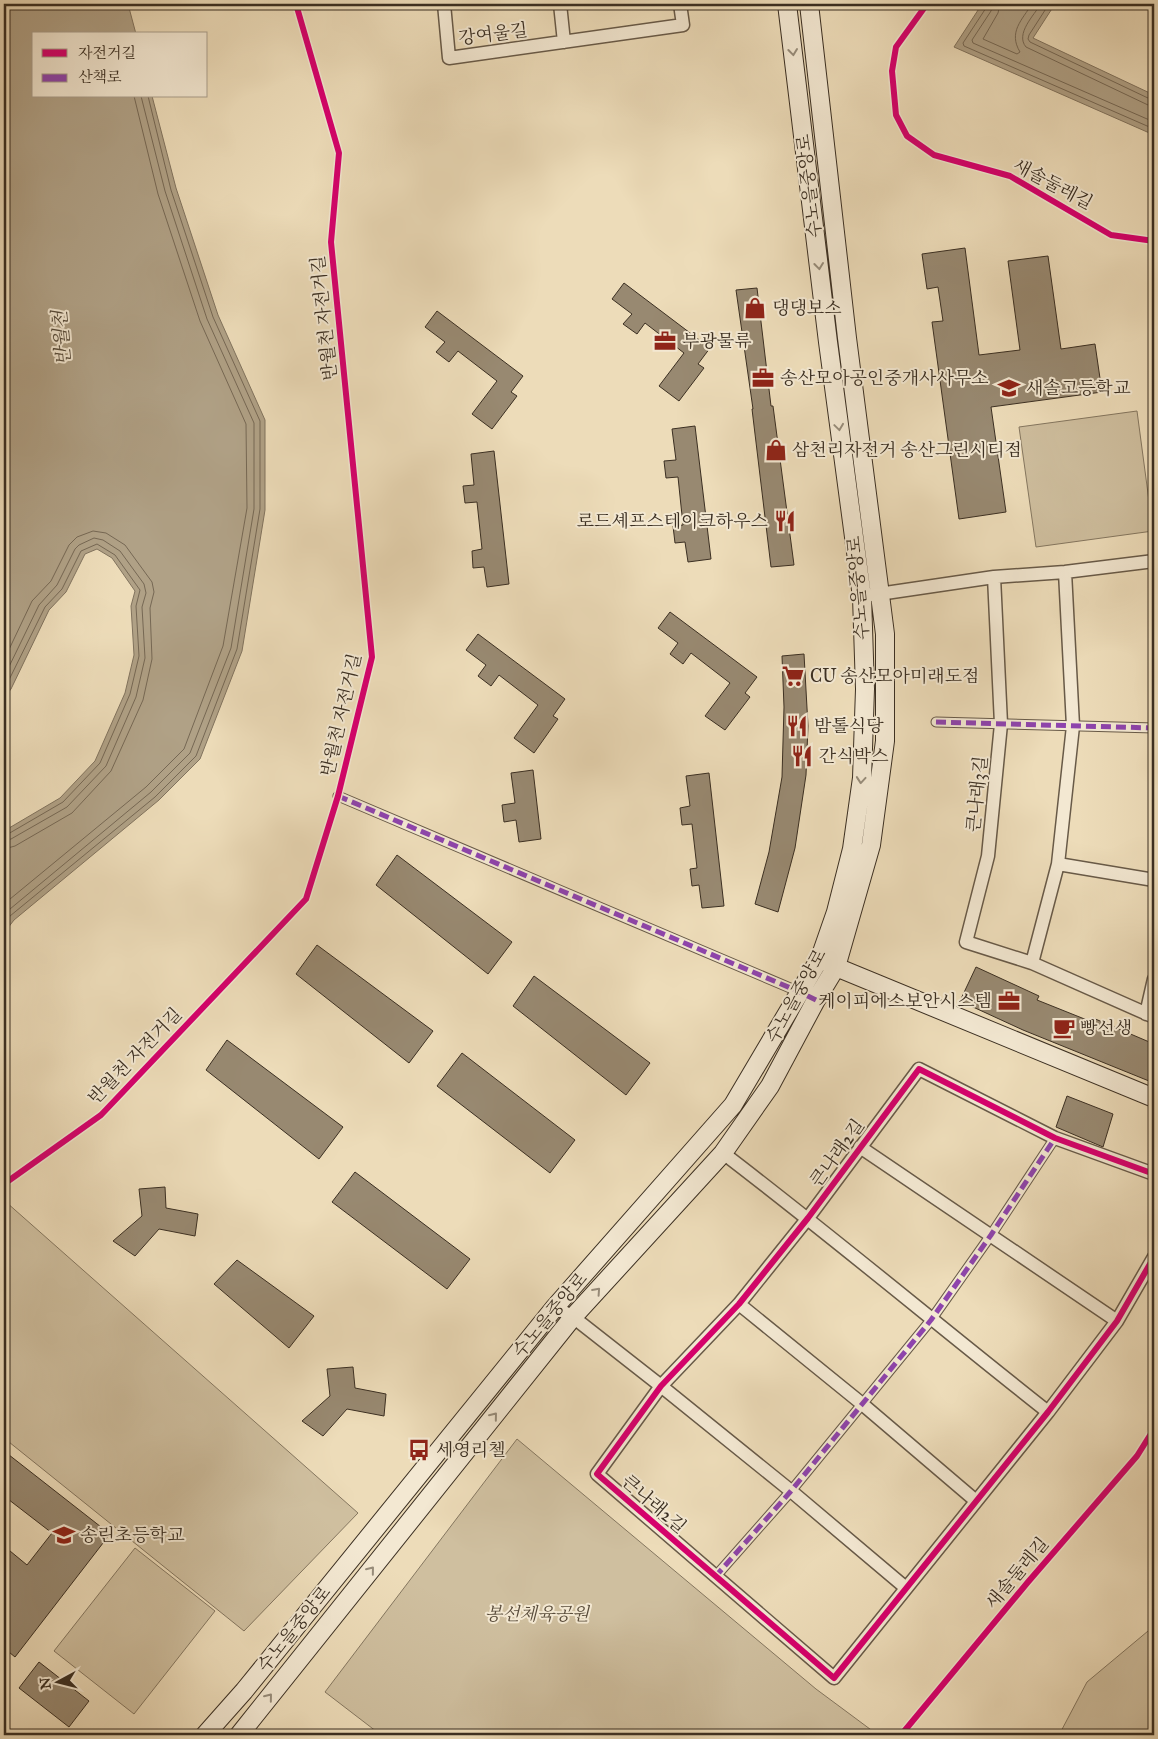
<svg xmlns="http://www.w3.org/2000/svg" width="1158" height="1739" font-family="'IM FELL Great Primer','Noto Serif KR',serif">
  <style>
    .green { fill: #cfbf9f; stroke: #857760 }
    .water { fill: #b0a186; stroke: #81735e }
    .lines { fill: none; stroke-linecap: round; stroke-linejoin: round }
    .shore { stroke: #766854; stroke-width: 1 }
    .building { fill: #988971; stroke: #3b2f22 }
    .pedestrian-casing { stroke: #685a48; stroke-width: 11 }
    .minor-casing { stroke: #685a48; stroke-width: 15 }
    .secondary-casing { stroke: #3b2f22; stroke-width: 20 }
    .pedestrian { stroke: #f3e8d2; stroke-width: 9 }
    .minor { stroke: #f3e8d2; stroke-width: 12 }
    .secondary { stroke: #f3e8d2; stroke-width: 18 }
    .quiet { stroke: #8e44ad; stroke-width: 5; stroke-dasharray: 10 5; stroke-linecap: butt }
    .cycleway-casing { stroke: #f3e8d2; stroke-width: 9 }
    .cycleway { stroke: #d6006c; stroke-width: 6 }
    .oneway { stroke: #978c7a }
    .labels { text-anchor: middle; stroke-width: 4; stroke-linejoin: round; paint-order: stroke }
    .street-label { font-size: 18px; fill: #3b2f22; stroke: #f3e8d2 }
    .poi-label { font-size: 18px; fill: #3b2f22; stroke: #f3e8d2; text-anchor: start }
    .park-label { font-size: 18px; font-style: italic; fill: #594c3b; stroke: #f3e8d2 }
    .water-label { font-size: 19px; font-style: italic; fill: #584c3b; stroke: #f3e8d2 }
  </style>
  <rect width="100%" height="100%" fill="#eddcb9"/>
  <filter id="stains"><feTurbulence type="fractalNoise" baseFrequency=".004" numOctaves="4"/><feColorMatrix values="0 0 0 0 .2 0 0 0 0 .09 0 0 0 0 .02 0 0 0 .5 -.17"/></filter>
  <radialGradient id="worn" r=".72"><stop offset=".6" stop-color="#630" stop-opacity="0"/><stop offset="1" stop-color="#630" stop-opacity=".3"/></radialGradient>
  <path class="green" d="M1137,411L1153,531L1036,547L1019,427Z
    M6,1202L358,1513L244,1631L4,1438V1203Z
    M517,1439L816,1689L878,1735H381L325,1692Z
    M135,1548L215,1611L134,1714L54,1651Z
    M1154,1626V1735H1059L1087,1682Z"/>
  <path class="water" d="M4,4H128L136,34H34V96H152L176,188L218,315L265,420V510L242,651L200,759L159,800L14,920L4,933V831L60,798L95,761L125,693L134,655L131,606L135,591L112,558L97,549L85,554L66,592L49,610L11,689L4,698Z
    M982,4H1055L1033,38L1154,95V135L954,47Z"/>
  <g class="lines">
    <path class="shore" d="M986,4V8L963,43L964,46L1154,129
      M993,4L991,11L972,40L973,43L1154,122
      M1000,4L998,13L983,39L1017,54L1020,52C1008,32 1022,20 1032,4
      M1041,4C1034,15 1015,34 1026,47L1148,105L1154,106
      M1049,4L1029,35L1028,39L1030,42L1150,99L1154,100
      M4,660L32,601L51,581L69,545L77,537L93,531L106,533L125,545L152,582L154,592L150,608L152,659L143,700L111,771L72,813L15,846L4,849
      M4,677L39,605L57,585L75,549L79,545L94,538L103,540L120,551L144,584L146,593L142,607L145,658L136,697L106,766L67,807L11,839L4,841
      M4,690L45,607L62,589L81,551L97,544L115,555L140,590L136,606L139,656L130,694L100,763L63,802L8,834L4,835
      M4,904L146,787L184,749L223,646L247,508L246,424L200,321L158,194L134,96
      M4,914L151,792L190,753L231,648L254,509V423L207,319L165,191L141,96
      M4,925L10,916L155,797L196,756L237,649L260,509V421L213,317L171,190L148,96"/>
  </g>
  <path class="building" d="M965,248L979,355L1020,350L1008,261L1048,256L1061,349L1095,344L1102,392L991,407L1006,512L959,519L932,322L943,321L938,287L927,289L922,254Z
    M624,283L710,348L698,364L704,368L679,401L659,386L684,353L645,323L637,334L623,324L632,314L612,299Z
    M757,288L771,406H773L794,565L771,567L752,409H753L736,290Z
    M437,311L523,376L511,392L517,396L492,429L472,414L497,381L458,351L449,362L436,352L445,342L425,327Z
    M695,426L711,559L688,562L685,542L675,543L673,526L683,525L678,477L666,478L664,461L676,460L672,429Z
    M494,451L509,584L487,587L484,567L473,568L472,551L482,549L477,502L465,503L463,486L474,485L471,454Z
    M670,612L757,677L745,693L750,697L725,730L705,716L730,683L691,653L683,664L670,654L678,643L658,628Z
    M478,634L565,699L553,716L558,719L534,753L514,738L538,705L499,675L491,686L478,676L486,665L466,650Z
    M804,654L808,726L806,775L795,848L778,912L755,904L769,852L782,777L784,707L782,656Z
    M533,770L541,839L519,842L516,820L504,822L502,805L515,803L511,773Z
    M709,773L724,906L702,908L699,885L692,886L690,869L697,868L692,824L682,825L680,808L690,806L686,776Z
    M397,855L512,942L488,974L376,885Z
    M317,945L433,1031L409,1063L296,974Z
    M976,967L1039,996L1037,1000L1092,1022L1093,1018L1154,1044V1066L1149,1081L1023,1030L960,1001Z
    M534,976L650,1063L626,1095L513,1006Z
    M227,1040L343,1127L319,1159L206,1070Z
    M462,1053L575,1140L550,1173L437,1086Z
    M1067,1096L1113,1114L1103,1147L1056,1127Z
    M355,1172L470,1259L447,1289L332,1202Z
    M165,1187L166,1208L198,1214L195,1236L159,1229L135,1256L113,1241L142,1216L139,1189Z
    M237,1260L314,1316L289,1348L214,1284Z
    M353,1367L355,1388L386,1394L384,1416L347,1409L323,1436L302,1421L330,1396L327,1369Z
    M4,1451L110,1534L15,1657L4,1648V1546L27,1565L52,1533L4,1496Z
    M39,1662L89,1701L69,1727L19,1688Z"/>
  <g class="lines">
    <g class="pedestrian-casing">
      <path id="pedestrian" d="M936,722L1154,728
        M338,796L802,993
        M715,1577L791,1491L931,1320L991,1235L1055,1138"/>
    </g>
    <g class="minor-casing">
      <path id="minor" d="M444,4L449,58L683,25L680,4
        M560,4L564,42
        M994,577L1001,724L988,856L966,942L1032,963L1154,1017
        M872,595L994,577L1065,572L1154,561
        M1058,864L1154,880
        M1032,963L1058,864L1073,726L1065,572
        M1146,1014L1154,979
        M860,1147L1117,1321
        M723,1153C833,1237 939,1326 1048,1412
        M1154,1174L1055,1138L919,1069L808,1218L739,1304L661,1386L597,1474L834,1678L1048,1412L1117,1321L1154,1257
        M739,1304L861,1403L976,1501
        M555,1307L573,1317L661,1386L791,1491L906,1588"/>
    </g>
    <g class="secondary-casing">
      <path id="secondary" d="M827,962L836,967L1154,1098
        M205,1735L244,1691L555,1307L733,1105L820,958L836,912L852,849L862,778L865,689L862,597L828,342L787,4
        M239,1735L573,1317L723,1153L770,1086L816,1000L836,967L871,845L885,741V634L847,338L809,4"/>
    </g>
    <use href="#pedestrian" class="pedestrian"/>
    <use href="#minor" class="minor"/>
    <use href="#secondary" class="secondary"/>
    <path class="quiet" d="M936,722L1154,728
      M338,796L800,992L816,1000
      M715,1577L791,1491L931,1320L991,1235L1055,1138"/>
    <g class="cycleway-casing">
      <path id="cycleway" d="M927,4L896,47L892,71L896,115L907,136L934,155L1010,176L1111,235L1154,241
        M1154,1174L1055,1138L919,1069L808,1218L739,1304L661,1386L597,1474L834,1678L1048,1412L1117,1321L1154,1257
        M4,1184L101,1115L306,899L338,796L372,657L331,242L339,153L296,4
        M901,1735L1028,1582L1137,1456L1154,1429"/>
    </g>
    <use href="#cycleway" class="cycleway"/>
  </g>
  <defs><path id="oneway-chevron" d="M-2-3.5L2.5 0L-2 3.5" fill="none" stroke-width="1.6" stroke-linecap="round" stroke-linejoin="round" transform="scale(1.25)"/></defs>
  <g class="oneway">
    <use href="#oneway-chevron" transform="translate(793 52) rotate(83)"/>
    <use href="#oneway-chevron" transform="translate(819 266) rotate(83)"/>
    <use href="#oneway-chevron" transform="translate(839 427) rotate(82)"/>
    <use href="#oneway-chevron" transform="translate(861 780) rotate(95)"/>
    <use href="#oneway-chevron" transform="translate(597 1291) rotate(-48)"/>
    <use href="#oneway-chevron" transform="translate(494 1416) rotate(-51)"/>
    <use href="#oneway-chevron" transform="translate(371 1570) rotate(-51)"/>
    <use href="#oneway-chevron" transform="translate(269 1697) rotate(-51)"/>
  </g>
  <defs>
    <g id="shop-bare" transform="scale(1.725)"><path d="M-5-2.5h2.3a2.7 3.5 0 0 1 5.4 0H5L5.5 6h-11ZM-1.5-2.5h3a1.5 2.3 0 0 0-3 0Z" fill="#8f2418" stroke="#f3e8d2" stroke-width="2.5" paint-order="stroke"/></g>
    <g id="office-bare" transform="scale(1.725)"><path d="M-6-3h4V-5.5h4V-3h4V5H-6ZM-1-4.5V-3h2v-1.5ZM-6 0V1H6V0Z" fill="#8f2418" stroke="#f3e8d2" stroke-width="2.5" paint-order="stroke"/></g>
    <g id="school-bare" transform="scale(1.725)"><path d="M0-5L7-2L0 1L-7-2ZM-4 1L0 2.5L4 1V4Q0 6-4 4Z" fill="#8f2418" stroke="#f3e8d2" stroke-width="2.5" paint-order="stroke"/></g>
    <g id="restaurant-bare" transform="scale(1.725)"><path d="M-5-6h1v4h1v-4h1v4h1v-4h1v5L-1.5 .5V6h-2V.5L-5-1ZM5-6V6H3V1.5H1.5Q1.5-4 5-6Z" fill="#8f2418" stroke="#f3e8d2" stroke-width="2.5" paint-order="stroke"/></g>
    <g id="supermarket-bare" transform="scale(1.725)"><path d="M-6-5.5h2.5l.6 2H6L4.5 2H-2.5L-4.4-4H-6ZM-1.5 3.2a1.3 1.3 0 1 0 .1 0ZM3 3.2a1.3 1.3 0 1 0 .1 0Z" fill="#8f2418" stroke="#f3e8d2" stroke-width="2.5" paint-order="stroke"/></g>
    <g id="cafe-bare" transform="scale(1.725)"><path d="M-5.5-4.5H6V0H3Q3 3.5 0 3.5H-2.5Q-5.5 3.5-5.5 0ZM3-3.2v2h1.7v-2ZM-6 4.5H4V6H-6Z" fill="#8f2418" stroke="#f3e8d2" stroke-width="2.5" paint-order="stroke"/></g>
    <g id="bus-bare" transform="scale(1.725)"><path d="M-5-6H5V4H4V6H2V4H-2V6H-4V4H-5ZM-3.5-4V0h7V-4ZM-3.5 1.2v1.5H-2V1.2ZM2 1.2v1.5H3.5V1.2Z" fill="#8f2418" stroke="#f3e8d2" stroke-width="2.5" paint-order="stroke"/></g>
  </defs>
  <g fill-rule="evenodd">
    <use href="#shop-bare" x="755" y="308"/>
    <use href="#office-bare" x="665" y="341"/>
    <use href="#office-bare" x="763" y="378"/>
    <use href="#school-bare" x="1009" y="388"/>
    <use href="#shop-bare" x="776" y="450"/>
    <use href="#restaurant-bare" x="785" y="521"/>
    <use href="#supermarket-bare" x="793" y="676"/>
    <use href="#restaurant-bare" x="797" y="726"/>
    <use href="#restaurant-bare" x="802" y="756"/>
    <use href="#office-bare" x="1009" y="1001"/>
    <use href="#cafe-bare" x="1064" y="1028"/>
    <use href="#bus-bare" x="419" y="1450"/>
    <use href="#school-bare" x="64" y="1535"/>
  </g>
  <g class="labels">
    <g class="street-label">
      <text transform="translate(493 34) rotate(-7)" y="6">강여울길</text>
      <text transform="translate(1053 184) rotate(28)" y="6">새솔둘레길</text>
      <text transform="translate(809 186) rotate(-97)" y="6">수노을중앙로</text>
      <text transform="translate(324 318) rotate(-96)" y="6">반월천 자전거길</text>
      <text transform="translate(858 588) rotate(-95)" y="6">수노을중앙로</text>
      <text transform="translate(341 715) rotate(-77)" y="6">반월천 자전거길</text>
      <text transform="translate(977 794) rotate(-84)" y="6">큰나래3길</text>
      <text transform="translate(796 996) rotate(-61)" y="6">수노을중앙로</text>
      <text transform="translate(135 1056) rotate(-46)" y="6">반월천 자전거길</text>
      <text transform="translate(837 1153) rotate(-54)" y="6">큰나래2길</text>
      <text transform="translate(550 1315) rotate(-50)" y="6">수노을중앙로</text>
      <text transform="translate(654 1504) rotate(41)" y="6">큰나래2길</text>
      <text transform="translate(1017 1573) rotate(-50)" y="6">새솔둘레길</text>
      <text transform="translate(294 1629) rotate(-51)" y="6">수노을중앙로</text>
    </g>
    <g class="poi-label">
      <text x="772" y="314">댕댕보스</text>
      <text x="682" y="347">부광물류</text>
      <text x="780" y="384">송산모아공인중개사사무소</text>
      <text x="1026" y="394">새솔고등학교</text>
      <text x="792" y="456">삼천리자전거 송산그린시티점</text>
      <text x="768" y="527" text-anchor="end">로드셰프스테이크하우스</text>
      <text x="810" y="682">CU 송산모아미래도점</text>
      <text x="814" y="732">밤톨식당</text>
      <text x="819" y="762">간식박스</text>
      <text x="992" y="1007" text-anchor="end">케이피에스보안시스템</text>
      <text x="1080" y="1034">빵선생</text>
      <text x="436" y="1456">세영리첼</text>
      <text x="80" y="1541">송린초등학교</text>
    </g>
    <g class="park-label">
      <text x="537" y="1620">봉선체육공원</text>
    </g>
    <g class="water-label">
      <text transform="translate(61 338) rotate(-95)" y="7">반월천</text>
    </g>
  </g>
  <rect width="1158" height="1739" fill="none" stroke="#eddcb9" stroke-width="20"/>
  <rect x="5" y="5" width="1148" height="1729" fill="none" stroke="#3b2f22" stroke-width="2.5"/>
  <rect x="10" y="10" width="1138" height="1719" fill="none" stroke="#3b2f22"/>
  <rect x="32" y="32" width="175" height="65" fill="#f3e8d2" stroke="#a99e8c"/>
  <rect x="42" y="49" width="25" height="8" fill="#d6006c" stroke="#a99e8c"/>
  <text x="78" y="58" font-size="15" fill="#3b2f22">자전거길</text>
  <rect x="42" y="74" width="25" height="8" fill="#8e44ad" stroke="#a99e8c"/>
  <text x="78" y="82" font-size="15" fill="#3b2f22">산책로</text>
  <g transform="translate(58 1682) rotate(263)" stroke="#f3e8d2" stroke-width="4" paint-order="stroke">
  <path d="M0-4L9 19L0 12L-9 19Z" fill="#3b2f22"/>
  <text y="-8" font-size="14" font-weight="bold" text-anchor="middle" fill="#3b2f22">N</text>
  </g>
  <rect width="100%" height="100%" filter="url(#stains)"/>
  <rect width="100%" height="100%" fill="url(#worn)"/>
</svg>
